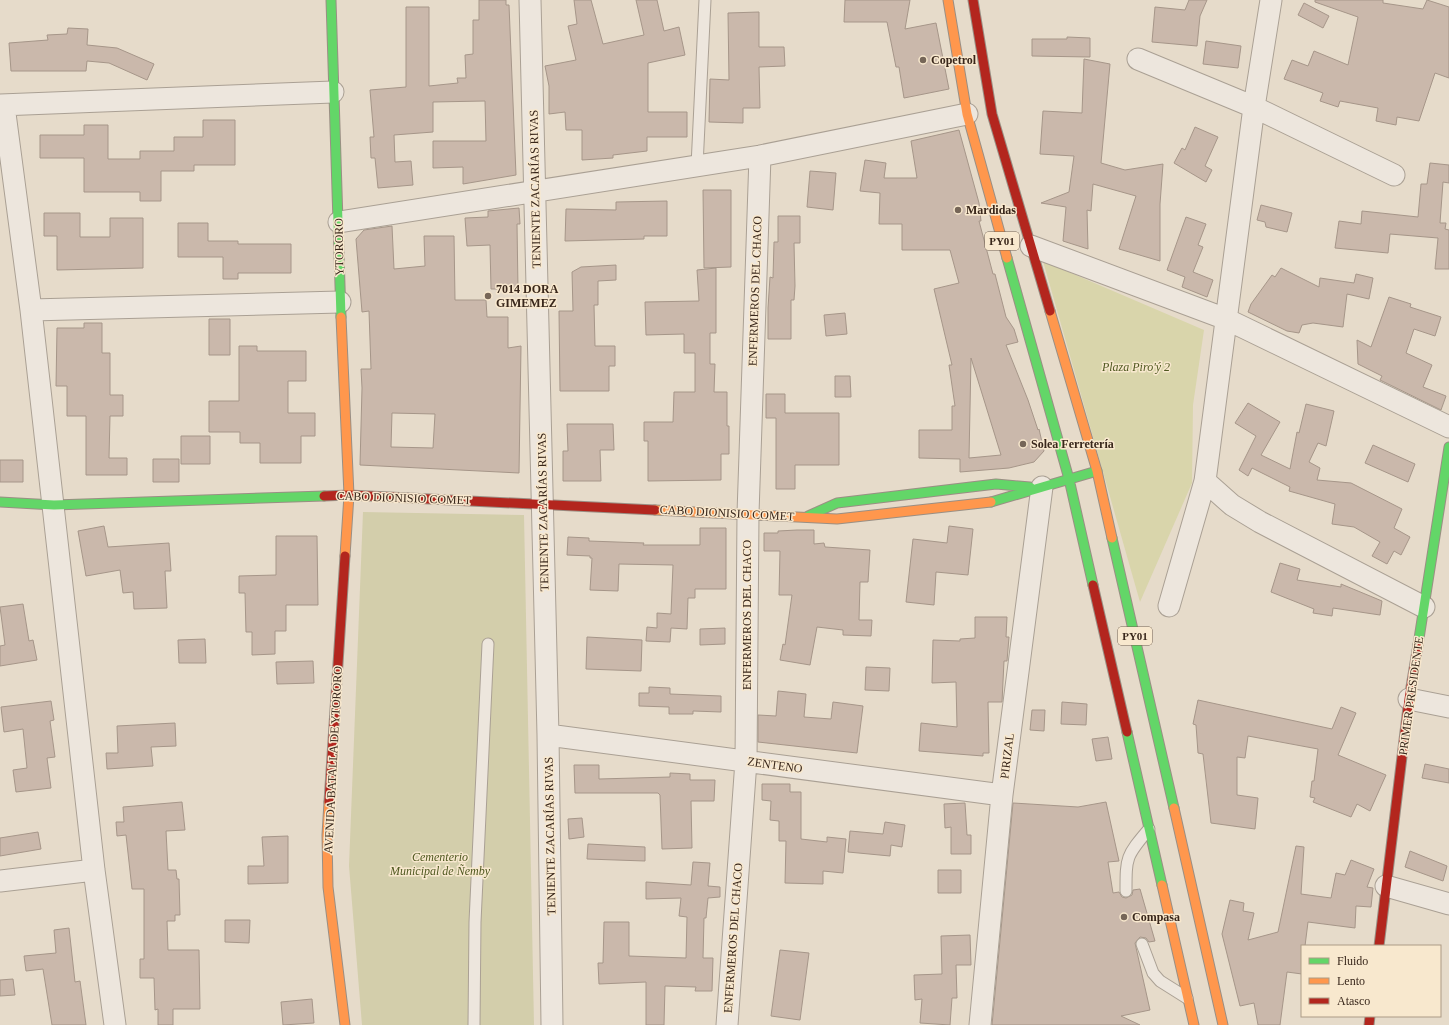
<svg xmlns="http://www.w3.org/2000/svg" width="1449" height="1025" font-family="Georgia,serif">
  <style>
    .green { fill: #d9d5ab }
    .cemetery { fill: #d3ceab }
    .building { fill: #cab8ab; stroke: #a69689; fill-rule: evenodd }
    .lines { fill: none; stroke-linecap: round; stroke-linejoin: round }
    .lane-casing { stroke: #aaa094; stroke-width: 13 }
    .street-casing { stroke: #aaa094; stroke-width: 23 }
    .fast-casing { stroke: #9a8f84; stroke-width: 11 }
    .slow-casing { stroke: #9a8f84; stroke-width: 11 }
    .jam-casing { stroke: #9a8f84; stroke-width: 11 }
    .lane { stroke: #ede6dd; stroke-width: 11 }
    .street { stroke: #ede6dd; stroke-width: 21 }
    .fast { stroke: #63d668; stroke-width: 9 }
    .slow { stroke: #ff974d; stroke-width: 9 }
    .jam { stroke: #b3261e; stroke-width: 9 }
    .poi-dot { fill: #766658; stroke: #f8e8ce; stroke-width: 1.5 }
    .labels { text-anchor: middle; stroke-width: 3; stroke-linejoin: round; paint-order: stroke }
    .shield { fill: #f8e8ce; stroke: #726151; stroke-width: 1 }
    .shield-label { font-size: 11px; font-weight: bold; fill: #39271b }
    .poi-label { font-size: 12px; font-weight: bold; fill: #39271b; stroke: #f8e8ce; text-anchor: start }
    .street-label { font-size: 12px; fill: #39271b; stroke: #f8e8ce }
    .park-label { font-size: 12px; font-style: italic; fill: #4f5820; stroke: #f8e8ce }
  </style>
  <rect width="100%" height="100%" fill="#e6dbca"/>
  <path class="green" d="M1043,261L1204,330L1193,405L1192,483L1140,602Z"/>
  <path class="cemetery" d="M363,512L524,515L534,1025H362L349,866Z"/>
  <path class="building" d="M479,0H506V5H509L516,175L463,184V167L433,168V141H486L485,101L433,102V132L394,135L395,162L411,161L413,185L378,188L375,158H371L370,137H374L370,90L406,87V7H429V86L458,83L457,78H466L465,55L473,54V20H479Z
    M574,0H591L603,44L644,35L636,0H657L664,31L679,27L685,55L648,63V112H687V137H647V151L613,155V158L582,160V130H566L565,112L549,114V86L545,66L576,60L568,26L577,24Z
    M845,0H910L905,29L936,23L949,89L904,98L899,67H896L887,22H844Z
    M1189,0H1207L1200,16L1197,46L1152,42L1155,7L1185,10Z
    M1315,0H1383V3L1423,9L1427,0L1449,7V78L1435,73L1419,121L1397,117L1396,125L1376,121L1378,108L1340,101L1338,107L1320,101L1323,93L1284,79L1292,60L1308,66L1314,51L1348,65L1358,17L1315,2Z
    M1304,3L1329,16L1323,28L1298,15Z
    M759,12V47H784L785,66L759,67L760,108H743V123L709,122L710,79L729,80L728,13Z
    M68,28L88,29L87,45L117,48L154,64L147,80L109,63L87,61L86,71H11L9,43L48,40L47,35L67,34Z
    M1067,37L1090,38V57L1032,56V39H1067Z
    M1206,41L1241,46L1238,68L1203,64Z
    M1084,59L1110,64L1101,163L1125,170L1163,164L1160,204V261L1119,249L1136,196L1093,184L1091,211L1087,210L1088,249L1063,241L1066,207L1041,203L1069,192L1074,156L1040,154L1043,111L1082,113Z
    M203,120H235V165H194V171H161V201H140V192H84V158H40V135H84V125H108V159H140V151H174V137H203Z
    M1195,127L1218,137L1205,166L1212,170L1206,182L1174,163L1182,148L1185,150Z
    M959,130L979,203L981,221H979L993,274H995L1006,317L1014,329L1018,342L1006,345L1028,400L1038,430L1039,429L1044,451L1034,462L1009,468L960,472V459L919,458V430H952V406H955L949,365H952L934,289L959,283L950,250H902V224H879L880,193L860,191L865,160L886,163L884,178H917L911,141ZM971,358L1001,455L969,458Z
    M1430,163L1449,165V183L1443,182L1440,223H1446L1445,229L1449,230V269H1435L1438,238L1390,234L1388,253L1335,248L1339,221L1361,224L1362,211L1418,217L1421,184H1427Z
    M810,171L836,173L833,210L807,207Z
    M703,190H731V267L704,268Z
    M667,201V236H644V239L565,241L566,209L616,210V202Z
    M1261,205L1292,213L1287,232L1266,227L1265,222L1257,220Z
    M519,208L520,224H517L518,289H491L490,245L467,246L465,218L488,217V211Z
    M44,213H80V237H110V218H143V268L57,270V236H44Z
    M778,216H800V243H794L795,286L794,300H791V339H768V308L770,277L773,278L774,242H778Z
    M1186,217L1206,224L1198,245L1203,247L1193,272L1213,280L1207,297L1182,287L1185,277L1167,270Z
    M178,223H208V241H238V244H291V273H238V279H223V257H178Z
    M392,226L394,269L425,266L424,236H454L455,300H486L487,317H508V348L521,346L519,473L360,465L362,388L361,369H371L369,311L362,312L356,239L364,230ZM392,413L435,414L433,448L391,447Z
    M616,265V280L598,281V305H594L595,346H615V366H609V391H560L559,311H573L572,272L581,267Z
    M716,268V333H710V364H715L714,392H727V426H729V454H721V480L648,481V441H644V422H673L674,392H695V353H684V334L646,335L645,302L699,301L697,270Z
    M1281,268L1319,287L1320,278L1354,283L1356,274L1373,278L1369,299L1347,294L1343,327L1313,323L1302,325L1299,333L1287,331L1248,312L1251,304L1272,275L1275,277Z
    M1389,297L1411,304L1410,307L1441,317L1435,336L1414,329L1406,353L1432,365L1423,387L1446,396L1441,410L1380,380L1382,376L1358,364L1357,340L1371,347Z
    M845,313L847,334L826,336L824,315Z
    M209,319H230V355H209Z
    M84,323H102V353H110V395H123V416H110L109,458H127V475H86V416H67V386H56L57,328H84Z
    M239,346H257V351H306V381H288V413H315V436H301V463H260V443H240V432H209V401H239Z
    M835,376H850L851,397H835Z
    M766,394H785V413H839V465H795V489H776V418H766Z
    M1248,403L1280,422L1261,455L1290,469L1297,432L1299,433L1306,404L1334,411L1326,446L1318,443L1309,462L1320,468L1317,480L1351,483L1402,509L1394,528L1410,537L1401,555L1394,551L1387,564L1372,556L1380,542L1354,527L1332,524L1335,504L1289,491L1290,487L1252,468L1248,476L1239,470L1256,436L1235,423Z
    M567,424H613L614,450H600L601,481H563V451H568Z
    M181,436H210V464H181Z
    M1373,445L1415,464L1408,482L1365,463Z
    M153,459H179V482H153Z
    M0,460H23V482H0Z
    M104,526L108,547L169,543L171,571H165L167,608L134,609L133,592L123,593L120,570L86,576L78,531Z
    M949,526L973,529L968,575L936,572L934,605L906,602L913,539L947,543Z
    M700,528H726V589H695V598H688L687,629L671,628L670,642L646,641L647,627L657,628V613L671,614L673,565L619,564L618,591L590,590L592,558H590V556L567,555L568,537L589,538V541L644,543L643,545H700Z
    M797,530H814V544L824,543L825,547L870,550L868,582H860L859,620H872L871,636L843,635V630L817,627L810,665L780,660L783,644L785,645L792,595H779L780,551H764V533H778V531Z
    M276,536H317L318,605H286V631H275V654L252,655V632H246L245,593H239V576L276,575Z
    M1280,563L1300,569L1297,580L1341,587V584L1382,601L1380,615L1333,608L1332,616L1313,613L1314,609L1271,592Z
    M23,604L29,641L33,640L37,660L0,666V646L5,645L0,607Z
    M975,617H1007L1006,637H1009L1007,661H1004L1002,702H988L989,753H983V756L919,751L921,723L957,727L956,682L932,683L933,640L960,641V639L975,638Z
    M725,628V644L700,645V629Z
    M587,637L642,640L641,671L586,669Z
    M205,639L206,663H179L178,640Z
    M313,661L314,683L277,684L276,662Z
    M866,667L890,668L889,691L865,690Z
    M649,687L670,688V694L721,696V712L693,711V714H669V707L639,706V693H649Z
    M778,691L806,694L804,717L831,719L833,702L863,706L857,753L758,742V715L776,716Z
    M1198,700L1332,729L1341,707L1356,713L1338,755L1386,775L1370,811L1357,804L1351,817L1313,802L1315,798L1310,797L1312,781H1314L1318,749L1248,736L1245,758L1237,757V795L1258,798L1255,829L1211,823L1203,754L1198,753L1196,725L1193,724Z
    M51,701L54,720L50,721L55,757L47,758L51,788L16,792L13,770L27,768L23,729L4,732L1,707Z
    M1062,702L1087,704L1086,725L1061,724Z
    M1032,710H1045L1044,731L1030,730Z
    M175,723L176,746L151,747L153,766L107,769L106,753H118L117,726Z
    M1108,737L1112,759L1096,761L1092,739Z
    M1425,764L1449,769V783L1422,778Z
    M574,765H599V779L670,777V773L690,774V780H715L714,801H691L692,848L662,849L660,795L658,793H575Z
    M762,784H790V792H801V839L827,842V837L846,839L843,873L823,871V884L785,883L786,841H779V821L770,820L771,801L762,800Z
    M182,802L185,830L166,831L168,870H176L177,879H179L180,915H175V921H167L168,950H199L200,1009H173V1025H158V1009L155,1010L154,978H140V959H144V889H132L126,835L117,836L116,822H124L123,807Z
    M1106,802L1119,861L1108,862L1113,893L1119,892L1122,897L1126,898L1132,895L1133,890L1140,889L1155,941L1149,942L1146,938L1140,937L1135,943L1150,1010L1121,1016L1140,1025H992L1013,803L1078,807Z
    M965,803L967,835H971V854H951V827L945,828L944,804Z
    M582,818L584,837L569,839L568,819Z
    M885,822L905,825L902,847L891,845L890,856L848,852L850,831L883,834Z
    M38,832L41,849L0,856V838Z
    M288,836V883L248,884V866H264L262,837Z
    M588,844L645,847V861L587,859Z
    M1296,846L1304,847L1301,894L1331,898L1336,873L1345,875L1351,860L1374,869L1367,887L1373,888L1371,907L1356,906L1355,928L1308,922L1305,946H1302V974L1287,972L1280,1025H1258L1254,1003L1240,1006L1222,934L1230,900L1244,903L1243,911L1254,913L1248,940L1278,932Z
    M1410,851L1447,866L1443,881L1405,867Z
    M693,862L710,863L708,886L720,887V897L708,898L706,918H704L703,958H713L712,991H695L696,987L665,986L664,1025H646V982L599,984L598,963H603L604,922H629V956L686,958L687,917L679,916L681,898L646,899V882L691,885Z
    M938,870H961V893H938Z
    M225,920H250L249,943L225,942Z
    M69,928L75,982L80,981L86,1025H52L43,969L26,971L24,956L56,953L54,930Z
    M970,935L971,965H956L957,998H952L950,1025L920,1023L922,999L915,1000L914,975L942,974L941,936Z
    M780,950L809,953L800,1020L771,1016Z
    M13,979L15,995L0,996V980Z
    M312,999L314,1023L283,1025L281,1002Z"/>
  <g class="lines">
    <g class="lane-casing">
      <path id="lane" d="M697,166L705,0
        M1126,891C1126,857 1126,856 1149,829
        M1142,944L1153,973L1160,981L1187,998
        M474,1025L475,922L488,644"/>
    </g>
    <g class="street-casing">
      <path id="street" d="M530,0L548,735L552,1025
        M1138,59L1254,107L1394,175
        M0,105L333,92
        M4,106L31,310L94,870L115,1025
        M339,222L760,156L967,114
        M1031,246L1226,319L1449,427
        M31,310L340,302
        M1205,481L1232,505L1260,522L1424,607
        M1169,606L1205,481L1254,107L1271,0
        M1409,699L1449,707
        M548,735L1002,795
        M0,881L94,870
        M1386,886L1449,904
        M727,1025L746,761L748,514L760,156
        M980,1025L1002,795L1042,487"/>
    </g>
    <g class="fast-casing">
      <path id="fast" d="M331,0L341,317
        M1007,258L1069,479L1093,585
        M0,502L54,505L324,496
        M991,502L1097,471
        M808,516L837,503L996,484L1030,487
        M1112,538L1174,808
        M1418,645L1449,447
        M1127,732L1162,885"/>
    </g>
    <g class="slow-casing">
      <path id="slow" d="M948,0L967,114L1007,258
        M1050,311L1097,471L1112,538
        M341,317L349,495L345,556
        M655,510L837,519L991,502
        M329,802L327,835L328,887L345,1025
        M1174,808L1223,1025
        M1162,885L1194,1025"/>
    </g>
    <g class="jam-casing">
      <path id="jam" d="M973,0L992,114L1050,311
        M324,496L349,495L655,510
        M1093,585L1127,732
        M329,802L345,556
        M1379,946L1409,699L1418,645
        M1369,1025L1370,1016"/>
    </g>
    <use href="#lane" class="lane"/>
    <use href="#street" class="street"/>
    <use href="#fast" class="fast"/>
    <use href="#slow" class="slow"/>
    <use href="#jam" class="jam"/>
  </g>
  <g class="poi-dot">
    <circle cx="923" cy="60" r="4"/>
    <circle cx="958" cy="210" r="4"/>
    <circle cx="488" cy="296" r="4"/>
    <circle cx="1023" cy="444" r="4"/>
    <circle cx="1124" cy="917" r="4"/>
  </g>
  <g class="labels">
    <g class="shield">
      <rect x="985" y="232" width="34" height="18" rx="3"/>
      <rect x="1118" y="627" width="34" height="18" rx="3"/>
    </g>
    <g class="shield-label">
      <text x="1002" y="245">PY01</text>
      <text x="1135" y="640">PY01</text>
    </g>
    <g class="poi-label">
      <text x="931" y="64">Copetrol</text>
      <text x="966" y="214">Mardidas</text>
      <text x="496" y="293">7014 DORA<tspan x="496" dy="14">GIMEMEZ</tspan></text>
      <text x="1031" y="448">Solea Ferretería</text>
      <text x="1132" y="921">Compasa</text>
    </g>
    <g class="street-label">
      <text transform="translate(535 189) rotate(-91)" y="4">TENIENTE ZACARÍAS RIVAS</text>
      <text transform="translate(339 247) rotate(-91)" y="4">YTORORO</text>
      <text transform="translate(755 291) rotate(-88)" y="4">ENFERMEROS DEL CHACO</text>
      <text transform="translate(404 498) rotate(2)" y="4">CABO DIONISIO COMET</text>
      <text transform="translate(543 512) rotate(-91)" y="4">TENIENTE ZACARÍAS RIVAS</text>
      <text transform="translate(727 513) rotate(3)" y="4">CABO DIONISIO COMET</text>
      <text transform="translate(747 615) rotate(-90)" y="4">ENFERMEROS DEL CHACO</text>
      <text transform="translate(1411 696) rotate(-82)" y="4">PRIMER PRESIDENTE</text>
      <text transform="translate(1007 756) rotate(-83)" y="4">PIRIZAL</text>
      <text transform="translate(333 760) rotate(-87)" y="4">AVENIDA BATALLA DE YTORORO</text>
      <text transform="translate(775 765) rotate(8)" y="4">ZENTENO</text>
      <text transform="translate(550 836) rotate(-91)" y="4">TENIENTE ZACARÍAS RIVAS</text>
      <text transform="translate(733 938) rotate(-86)" y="4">ENFERMEROS DEL CHACO</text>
    </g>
    <g class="park-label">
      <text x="1136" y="371">Plaza Piro'ý 2</text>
      <text x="440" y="861">Cementerio<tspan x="440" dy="14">Municipal de Ñemby</tspan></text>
    </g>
  </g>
  <rect x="1301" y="945" width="140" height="72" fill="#f8e8ce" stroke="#ac9b86"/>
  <rect x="1309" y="958" width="20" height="6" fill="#63d668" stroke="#ac9b86"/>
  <text x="1337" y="965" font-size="12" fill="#39271b">Fluido</text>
  <rect x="1309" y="978" width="20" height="6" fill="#ff974d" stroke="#ac9b86"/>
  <text x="1337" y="985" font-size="12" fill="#39271b">Lento</text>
  <rect x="1309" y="998" width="20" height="6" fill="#b3261e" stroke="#ac9b86"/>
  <text x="1337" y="1005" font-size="12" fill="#39271b">Atasco</text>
</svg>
